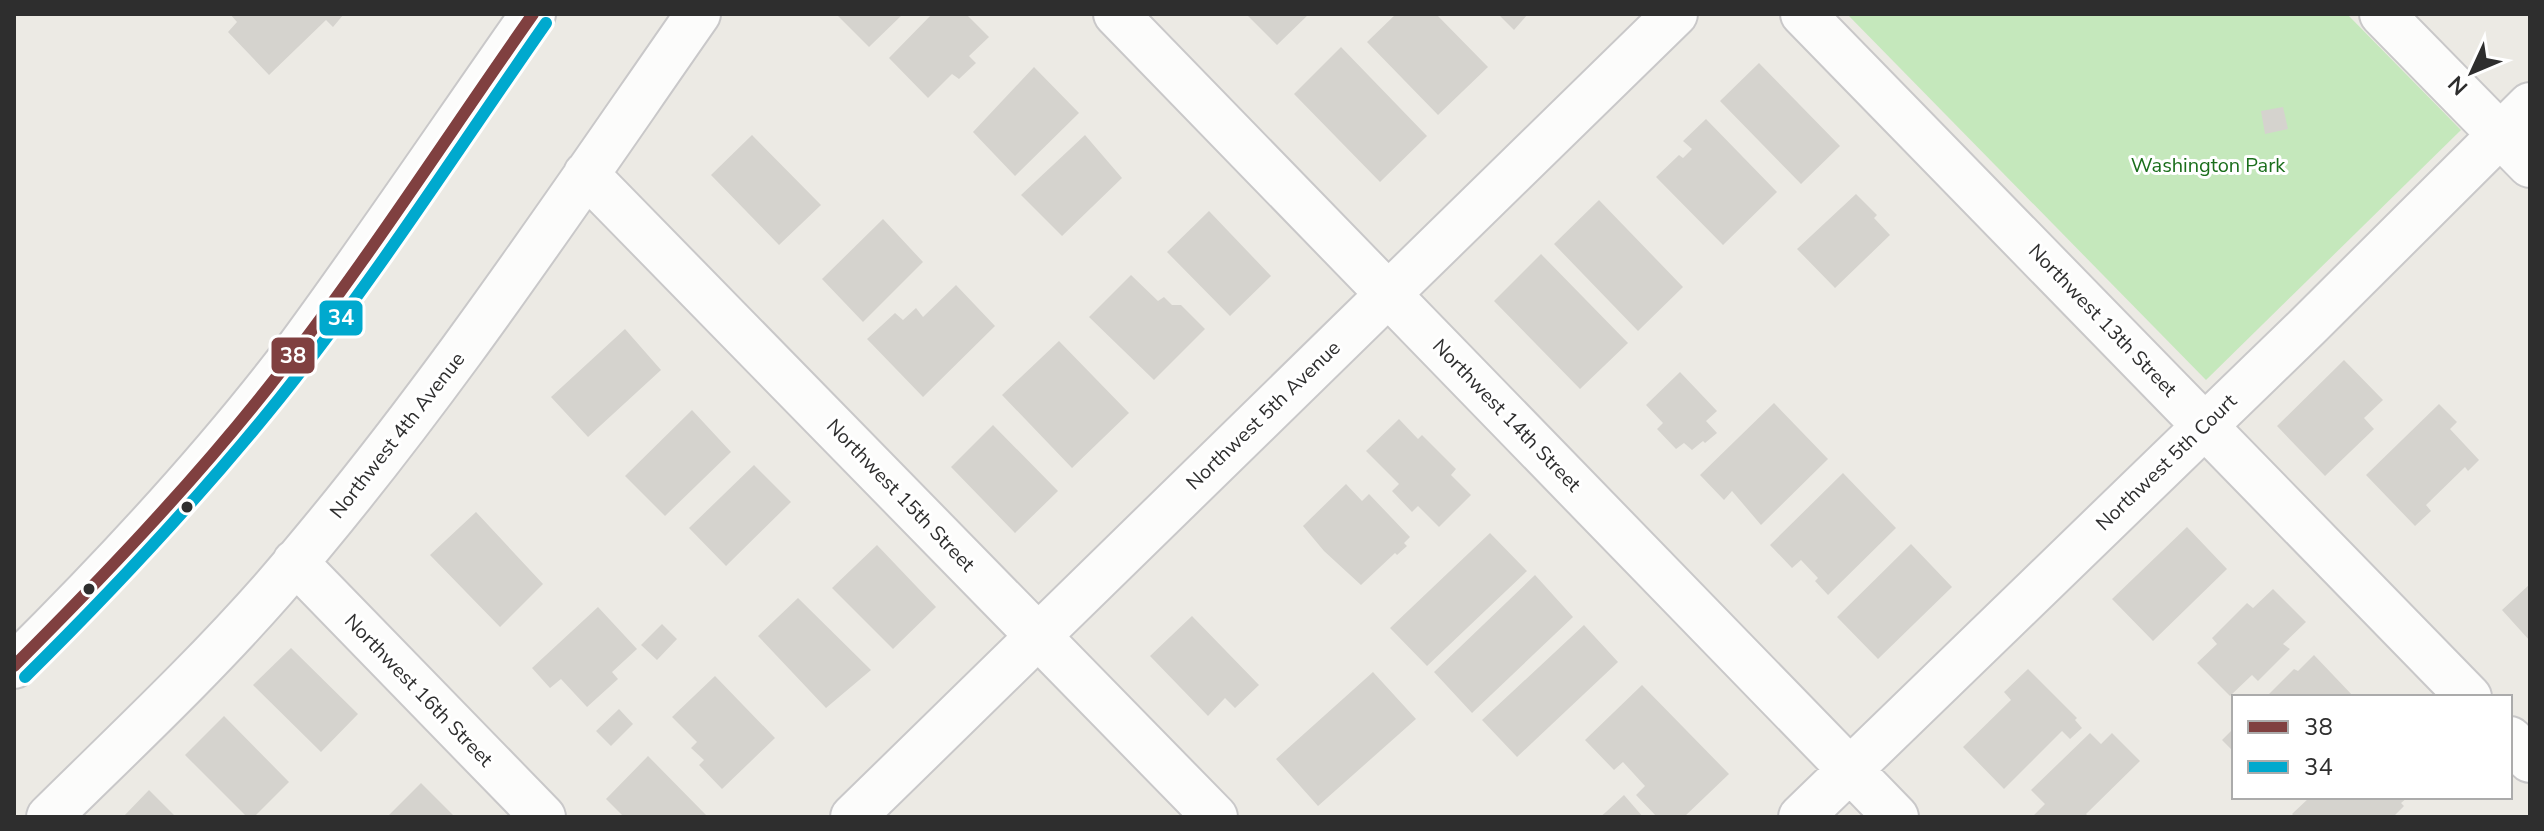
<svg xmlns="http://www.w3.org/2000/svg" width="2544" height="831" font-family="'Nunito Sans',sans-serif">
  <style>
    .green { fill: #c5e8bc }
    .building { fill: #d5d3ce }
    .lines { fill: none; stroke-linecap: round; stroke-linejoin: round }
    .minor-casing { stroke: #c9c8c9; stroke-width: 48 }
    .minor { stroke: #fcfcfb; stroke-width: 44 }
    .bus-1-casing { stroke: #fff; stroke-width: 18 }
    .bus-2-casing { stroke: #fff; stroke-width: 18 }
    .bus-1 { stroke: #804040; stroke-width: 12 }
    .bus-2 { stroke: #00a9ce; stroke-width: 12 }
    .bus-dot { fill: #2e2e2e; stroke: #fff; stroke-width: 3 }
    .labels { text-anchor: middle; stroke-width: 6; stroke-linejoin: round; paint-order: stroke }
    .park-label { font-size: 20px; fill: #1a6e1b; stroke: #fff }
    .street-label { font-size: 20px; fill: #2e2e2e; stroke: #fff }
    .line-badge { stroke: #fff; stroke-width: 3 }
    .badge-label { font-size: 22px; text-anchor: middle; font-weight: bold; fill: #fff }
  </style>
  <rect width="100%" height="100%" fill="#eceae4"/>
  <path class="green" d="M1847,14H2347L2461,130L2206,380Z"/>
  <path class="building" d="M230,14H344L333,27L326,20L269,75L228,32L237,22Z
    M836,14H903L869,47Z
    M932,14H966L989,37L969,56L976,63L959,79L952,74L928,98L889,58Z
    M1246,14H1309L1277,45Z
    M1396,14H1436L1488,67L1438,115L1367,42Z
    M1498,14H1528L1514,30Z
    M1341,47L1427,136L1380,182L1294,94Z
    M1759,63L1840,146L1801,184L1720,101Z
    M1034,67L1079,113L1015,176L973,132Z
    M2283,107L2288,129L2265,134L2261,111Z
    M1706,119L1777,192L1723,245L1656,177L1679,155L1683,158L1692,149L1683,141Z
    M752,135L821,205L779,245L711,175Z
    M1085,135L1122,178L1062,236L1021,195Z
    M1856,194L1877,215L1874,218L1890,235L1835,288L1797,249Z
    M1599,200L1683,287L1638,331L1554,244Z
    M1209,211L1271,276L1230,316L1167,252Z
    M883,219L923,262L863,322L822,279Z
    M1541,254L1628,343L1580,389L1494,301Z
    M1131,275L1158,301L1164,297L1172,305H1181L1205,329L1154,380L1089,317Z
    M956,285L995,326L923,397L867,339L895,313L903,320L916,308L923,317Z
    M625,329L661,370L588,437L551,397Z
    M1059,341L1129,413L1072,468L1002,395Z
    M2344,360L2383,400L2364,418L2374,429L2325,476L2277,426Z
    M1680,372L1717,411L1706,421L1717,433L1705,443L1703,441L1692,450L1684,443L1676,449L1657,429L1663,423L1646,405Z
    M1774,403L1828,459L1761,525L1732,491L1724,500L1700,475Z
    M2439,404L2457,422L2450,429L2479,460L2468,471L2465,467L2426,505L2431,511L2415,526L2366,475Z
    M692,410L731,452L665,516L625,476Z
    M1399,419L1418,439L1422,435L1456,469L1451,475L1471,495L1439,527L1418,506L1412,512L1392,491L1399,484L1366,451Z
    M993,425L1058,491L1015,533L951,467Z
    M754,465L791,502L726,566L689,528Z
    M1843,473L1896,528L1828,595L1815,581L1818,578L1801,560L1792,568L1770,545Z
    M1346,484L1362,501L1369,494L1410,537L1404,543L1407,546L1397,555L1395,553L1361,585L1324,551L1303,526Z
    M476,512L543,584L500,627L430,555Z
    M2187,527L2227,569L2153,641L2112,599Z
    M1490,533L1527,571L1427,666L1390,628Z
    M1911,544L1952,587L1878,659L1837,617Z
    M877,545L936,607L893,649L832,588Z
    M1535,575L1573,617L1472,713L1434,672Z
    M2530,584V641L2502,610Z
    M2273,589L2306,622L2283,644L2290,649L2258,681L2252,675L2230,696L2197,663L2217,644L2212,638L2247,603L2253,608Z
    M798,598L871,670L826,708L758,636Z
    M598,607L637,649L612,672L618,679L587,707L561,679L550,688L532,668Z
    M1192,616L1259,685L1235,708L1225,698L1208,716L1150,656Z
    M662,624L677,639L657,660L641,645Z
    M1584,625L1618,662L1517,757L1482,720Z
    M291,648L358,714L321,752L253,685Z
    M2314,655L2354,697H2266L2294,669L2298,671Z
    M2028,669L2077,718L2075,720L2082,728L2070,739L2062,731L2004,789L1963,747L2011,700L2004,692Z
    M1373,672L1416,719L1318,806L1276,759Z
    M715,676L775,738L722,789L699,765L704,760L691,748L697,742L672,717Z
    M1642,685L1729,774L1684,817H1657L1636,795L1645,786L1623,762L1614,770L1585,740Z
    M619,709L633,724L611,746L596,731Z
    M224,716L289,782L254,817H247L185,755Z
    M2234,728V752L2222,740Z
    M2090,733L2101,744L2112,733L2140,761L2086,814L2089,817H2032L2045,804L2031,790Z
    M648,756L708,817H624L606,799Z
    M421,783L455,817H387Z
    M149,790L176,817H123Z
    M1624,795L1643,817H1600L1606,812Z
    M2310,797H2408L2401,803L2404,806L2393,817H2295L2292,814Z"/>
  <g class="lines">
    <g class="minor-casing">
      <path id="minor" d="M1116,14L1896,817
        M1803,14L2469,697
        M2382,14L2530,165
        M586,174L1215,817
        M295,562L543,817
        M14,666C115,566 214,460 300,346C380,237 455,125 533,14
        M2510,739L2530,760
        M49,817C125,742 203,669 274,588C430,408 562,209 698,14
        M853,817L1675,14
        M1801,817L2308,326L2530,105"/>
    </g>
    <use href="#minor" class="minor"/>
    <g class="bus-1-casing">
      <path id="bus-1" d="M14,666C102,578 189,487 267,389C362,269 445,139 533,14"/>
    </g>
    <g class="bus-2-casing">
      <path id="bus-2" d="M25,677C114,589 200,497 279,399C375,279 458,149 546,23"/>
    </g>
    <use href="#bus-1" class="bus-1"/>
    <use href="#bus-2" class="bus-2"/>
  </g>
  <g class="bus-dot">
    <circle cx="187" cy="507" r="7"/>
    <circle cx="89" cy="589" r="7"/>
  </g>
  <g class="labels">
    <g class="park-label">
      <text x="2208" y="172">Washington Park</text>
    </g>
    <g class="street-label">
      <text transform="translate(2103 320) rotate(46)" y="7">Northwest 13th Street</text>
      <text transform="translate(1263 415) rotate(-44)" y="7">Northwest 5th Avenue</text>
      <text transform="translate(1507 415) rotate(46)" y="7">Northwest 14th Street</text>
      <text transform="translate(397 435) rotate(-52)" y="7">Northwest 4th Avenue</text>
      <text transform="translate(2166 462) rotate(-44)" y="7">Northwest 5th Court</text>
      <text transform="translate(901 495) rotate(46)" y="7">Northwest 15th Street</text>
      <text transform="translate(419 690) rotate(46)" y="7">Northwest 16th Street</text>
    </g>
  </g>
  <g class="line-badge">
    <rect x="318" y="299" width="46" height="38" rx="8" fill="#00a9ce"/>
    <rect x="270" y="336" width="46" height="39" rx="8" fill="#804040"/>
  </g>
  <g class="badge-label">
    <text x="341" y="325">34</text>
    <text x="293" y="363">38</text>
  </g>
  <rect width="2544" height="831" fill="none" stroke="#2e2e2e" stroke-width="32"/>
  <rect x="2232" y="695" width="280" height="104" fill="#ffffff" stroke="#ababab" stroke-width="2"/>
  <rect x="2248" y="721" width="40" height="12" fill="#804040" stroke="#ababab" stroke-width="2"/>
  <text x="2304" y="735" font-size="24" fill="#2e2e2e">38</text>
  <rect x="2248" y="761" width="40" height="12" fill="#00a9ce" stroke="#ababab" stroke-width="2"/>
  <text x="2304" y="775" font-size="24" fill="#2e2e2e">34</text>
  <g transform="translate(2472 72) rotate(226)" stroke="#ffffff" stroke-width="6" paint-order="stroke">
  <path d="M0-6L14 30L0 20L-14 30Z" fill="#2e2e2e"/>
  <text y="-12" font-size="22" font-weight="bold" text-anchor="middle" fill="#2e2e2e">N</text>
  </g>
</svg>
